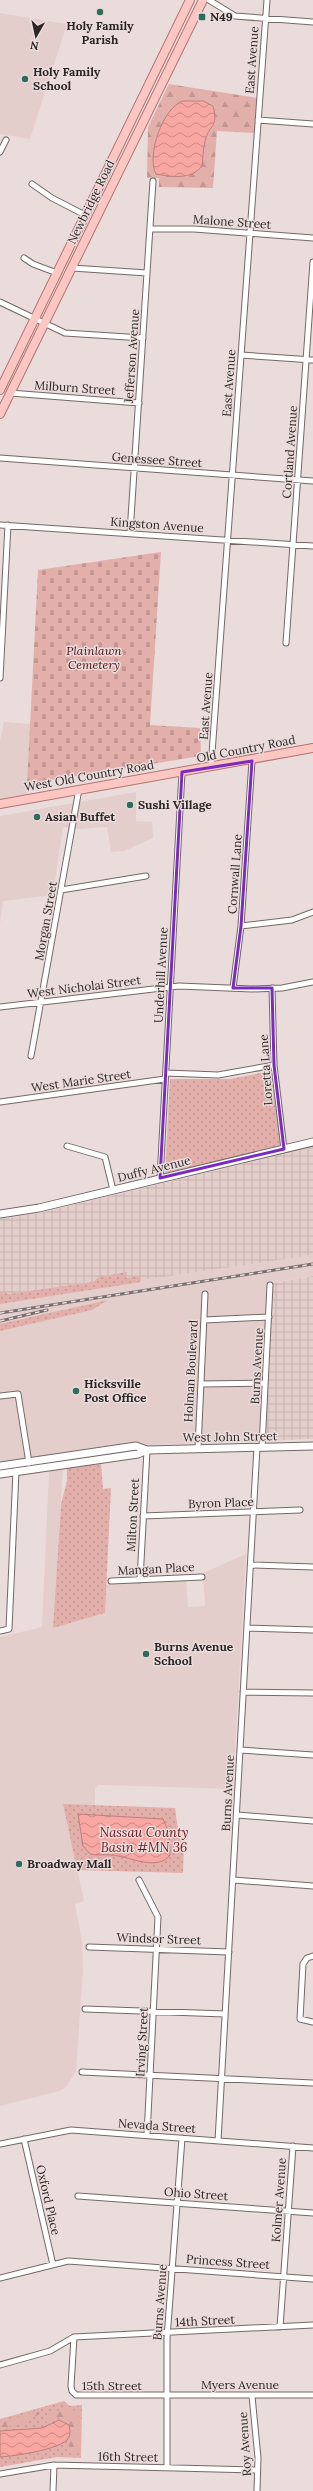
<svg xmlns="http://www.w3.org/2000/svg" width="313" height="2491" font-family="Lora,serif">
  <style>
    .built { fill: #e4cecc }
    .industrial { fill: url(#industrial-grid) }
    .grass { fill: url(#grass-dots) }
    .forest { fill: url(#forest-firs) }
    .cemetery { fill: url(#cemetery-stones) }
    .water { fill: url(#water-waves); stroke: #bc807d }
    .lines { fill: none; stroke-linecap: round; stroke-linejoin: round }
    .street-casing { stroke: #746866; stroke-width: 7 }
    .secondary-casing { stroke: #746866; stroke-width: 9 }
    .primary-casing { stroke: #b27572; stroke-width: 10 }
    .street { stroke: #fff; stroke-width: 5 }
    .secondary { stroke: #fff; stroke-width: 7 }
    .primary { stroke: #fcc6c3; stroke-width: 8 }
    .rail-casing { stroke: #786f6e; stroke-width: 3 }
    .rail { stroke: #eadcdb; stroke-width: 1.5; stroke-dasharray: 4.5; stroke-linecap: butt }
    .marked { fill: none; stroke: #7b2cbf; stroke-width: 3; stroke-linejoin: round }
    .poi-dot { fill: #2c6d5c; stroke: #eadcdb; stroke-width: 1.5 }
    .labels { text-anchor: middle; stroke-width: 3; stroke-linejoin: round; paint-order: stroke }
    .poi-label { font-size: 12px; font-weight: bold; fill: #2c2626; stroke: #eadcdb; text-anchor: start }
    .street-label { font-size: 12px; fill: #2c2626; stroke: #eadcdb }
    .park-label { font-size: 12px; font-style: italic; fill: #51090f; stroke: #eadcdb }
    .water-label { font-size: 13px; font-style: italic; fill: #72141a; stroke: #eadcdb }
  </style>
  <defs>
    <pattern id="industrial-grid" width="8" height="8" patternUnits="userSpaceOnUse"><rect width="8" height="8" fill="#e4cecc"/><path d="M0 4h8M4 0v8" fill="none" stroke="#c4b1af"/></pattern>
    <pattern id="grass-dots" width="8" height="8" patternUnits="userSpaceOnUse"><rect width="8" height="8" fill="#e3afab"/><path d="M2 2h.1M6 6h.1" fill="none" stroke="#c39693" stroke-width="1.8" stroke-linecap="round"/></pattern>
    <pattern id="forest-firs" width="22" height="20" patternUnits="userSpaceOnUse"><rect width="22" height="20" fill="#e3afab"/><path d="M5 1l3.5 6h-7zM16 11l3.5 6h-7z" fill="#c39693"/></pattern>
    <pattern id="cemetery-stones" width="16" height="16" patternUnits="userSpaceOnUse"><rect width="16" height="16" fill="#e3afab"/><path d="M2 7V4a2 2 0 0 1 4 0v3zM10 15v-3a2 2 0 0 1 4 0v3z" fill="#c39693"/></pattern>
    <pattern id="water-waves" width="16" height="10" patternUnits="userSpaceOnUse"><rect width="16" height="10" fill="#f9a7a2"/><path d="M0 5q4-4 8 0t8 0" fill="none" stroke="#ca8884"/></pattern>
  </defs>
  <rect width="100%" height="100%" fill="#eadcdb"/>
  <path class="built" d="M0,13L67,24L30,139L0,134Z
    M4,722L30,724L27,799L0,804V741Z
    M136,792V821L152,822L153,838L124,851L111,852L107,827L79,829L63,827L53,895L3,901L0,924V816Z
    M313,1255V1276L270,1283L266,1441L115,1446L0,1463V1301Z
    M63,1468L53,1628L105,1613L106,1585L186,1580L188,1607L205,1606L203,1573L246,1554L233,1789L98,1785L95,1789V1805H63L84,1901L75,1904L82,1941L83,1970L76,2071L66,2087L60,2091L0,2106V1637L42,1627L49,1471Z"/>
  <path class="industrial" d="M313,1147V1255L0,1301V1219L35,1214Z
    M313,1276V1439L266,1441L273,1283Z"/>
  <path class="grass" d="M271,1071L281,1146L165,1173L170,1079H230Z
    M127,1272L126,1278L140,1276L141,1282L0,1304V1291L9,1294L93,1282L99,1277Z
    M108,1300L92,1310L0,1331V1324Z
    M101,1464L103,1489L111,1488L105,1613L53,1628L61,1504L67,1481V1468Z
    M63,1804L175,1808L178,1830L184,1841L183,1873L77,1870Z
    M64,2401L70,2406L82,2405L81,2458L57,2457L0,2467V2419Z"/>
  <path class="forest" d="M169,84L257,98L254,133L217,131L213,188L159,187V178H147L148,127Z
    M68,2408L79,2412V2452L76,2455L70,2453L64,2419L58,2418L46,2422L43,2420L59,2410Z
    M46,2410L26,2422L0,2429V2421Z"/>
  <path class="cemetery" d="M161,552L150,725L200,728L201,756L27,784L38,570Z"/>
  <path class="water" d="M183,101H203L213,106C219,128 209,124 205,141C203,149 203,158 202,166C191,180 172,177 156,174C146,156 163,107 183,101Z
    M78,1814L163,1819L169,1833L170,1855C157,1872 129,1856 111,1855C104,1854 97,1856 90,1854L83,1846Z
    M59,2420L69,2425C70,2431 71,2435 67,2440C56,2450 15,2456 0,2457V2431L42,2428Z"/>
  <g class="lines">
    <g class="street-casing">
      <path id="street" d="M209,0L235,16L313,22
        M258,120L313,124
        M0,152L6,140
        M32,184L52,198L85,215
        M150,229H194L313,238
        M24,258L33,264L57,273
        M72,268L147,273
        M0,302L65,333L143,338
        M241,355L313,360
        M10,393L139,403
        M0,458L313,481
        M0,525L313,546
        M130,533L153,181
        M286,643L313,262
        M0,678L8,525
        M211,767L267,0
        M61,890L146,876
        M241,926L292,920L313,912
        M233,988L241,926L252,761
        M272,988L274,1065L284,1149
        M0,1007L179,986L252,989L282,988L313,982
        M31,1056L79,789
        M166,1073L218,1075L274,1065
        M0,1102L165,1079
        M67,1146L105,1157L113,1190
        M160,1178L182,772
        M204,1320L269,1317
        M201,1384L265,1383
        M0,1396L18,1394L29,1463
        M262,1447L270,1285
        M198,1448L205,1294
        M143,1516L300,1510
        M251,1565L313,1567
        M140,1580L147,1450
        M111,1581L202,1577
        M247,1628L313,1630
        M0,1631L9,1629L16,1471
        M243,1692L313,1693
        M240,1750L313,1755
        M237,1815L313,1821
        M139,1880L158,1917L147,2135
        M233,1880L313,1886
        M89,1947L229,1952
        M313,1956L307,1958L303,1964L300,2019L313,2022
        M85,2009L225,2014
        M82,2072L313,2083
        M24,2139L53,2265
        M218,2141L257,1447
        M0,2144L71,2130L313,2148
        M78,2196L313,2213
        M0,2278L68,2261L313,2279
        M280,2327L293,2146
        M74,2337L71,2386L72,2391L76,2395H313
        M0,2365L50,2351L74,2337L313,2325
        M252,2396L258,2458L257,2491
        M167,2468V2338L182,2138
        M0,2474L54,2465L257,2470
        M53,2491L54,2465"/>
    </g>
    <g class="secondary-casing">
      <path id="secondary" d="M0,1214L39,1208L313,1142
        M0,1466L136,1446L147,1450
        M0,1474L138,1454L147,1450L313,1446"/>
    </g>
    <g class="primary-casing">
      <path id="primary" d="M0,390L190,0
        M0,414L203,0
        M0,804L313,748"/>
    </g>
    <use href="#street" class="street"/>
    <use href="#secondary" class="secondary"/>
    <use href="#primary" class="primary"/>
    <g class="rail-casing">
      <path id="rail" d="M0,1313L313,1264
        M0,1321L47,1310"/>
    </g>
    <use href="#rail" class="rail"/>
  </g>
  <path class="marked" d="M252,761L241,926L233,988H272L274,1065L284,1149L160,1178L182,772Z"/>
  <g class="poi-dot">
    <circle cx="100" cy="12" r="4"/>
    <rect x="198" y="13" width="8" height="8" rx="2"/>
    <circle cx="25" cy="79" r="4"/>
    <circle cx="130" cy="805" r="4"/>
    <circle cx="37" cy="817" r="4"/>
    <circle cx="76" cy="1391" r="4"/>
    <circle cx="146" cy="1654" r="4"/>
    <circle cx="19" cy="1864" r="4"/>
  </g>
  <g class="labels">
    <g class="poi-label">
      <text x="210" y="21">N49</text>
      <text x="100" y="30" text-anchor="middle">Holy Family<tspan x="100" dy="14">Parish</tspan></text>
      <text x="33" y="76">Holy Family<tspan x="33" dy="14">School</tspan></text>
      <text x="138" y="809">Sushi Village</text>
      <text x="45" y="821">Asian Buffet</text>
      <text x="84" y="1388">Hicksville<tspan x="84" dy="14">Post Office</tspan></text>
      <text x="154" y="1651">Burns Avenue<tspan x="154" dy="14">School</tspan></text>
      <text x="27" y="1868">Broadway Mall</text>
    </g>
    <g class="street-label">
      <text transform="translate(252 60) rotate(-86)" y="4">East Avenue</text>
      <text transform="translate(91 202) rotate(-64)" y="4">Newbridge Road</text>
      <text transform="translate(232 222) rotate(4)" y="4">Malone Street</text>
      <text transform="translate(132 356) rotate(-86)" y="4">Jefferson Avenue</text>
      <text transform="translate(229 383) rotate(-86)" y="4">East Avenue</text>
      <text transform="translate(75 388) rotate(4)" y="4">Milburn Street</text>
      <text transform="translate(290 452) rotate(-86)" y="4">Cortland Avenue</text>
      <text transform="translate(157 460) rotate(4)" y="4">Genessee Street</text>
      <text transform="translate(157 525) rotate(4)" y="4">Kingston Avenue</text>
      <text transform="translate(206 706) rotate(-86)" y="4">East Avenue</text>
      <text transform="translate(246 749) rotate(-11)" y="4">Old Country Road</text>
      <text transform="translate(89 776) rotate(-10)" y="4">West Old Country Road</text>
      <text transform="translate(235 874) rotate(-86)" y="4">Cornwall Lane</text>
      <text transform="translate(46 921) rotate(-80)" y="4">Morgan Street</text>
      <text transform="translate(161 975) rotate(-87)" y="4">Underhill Avenue</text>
      <text transform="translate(84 987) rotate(-7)" y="4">West Nicholai Street</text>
      <text transform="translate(266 1070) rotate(-94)" y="4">Loretta Lane</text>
      <text transform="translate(81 1081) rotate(-8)" y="4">West Marie Street</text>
      <text transform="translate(154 1169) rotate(-14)" y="4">Duffy Avenue</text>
      <text transform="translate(257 1366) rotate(-87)" y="4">Burns Avenue</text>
      <text transform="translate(191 1371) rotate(-87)" y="4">Holman Boulevard</text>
      <text transform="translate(230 1437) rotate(-1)" y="4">West John Street</text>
      <text transform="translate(221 1503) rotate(-2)" y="4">Byron Place</text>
      <text transform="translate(133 1515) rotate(-87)" y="4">Milton Street</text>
      <text transform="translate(156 1569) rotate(-3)" y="4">Mangan Place</text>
      <text transform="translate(228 1793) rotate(-87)" y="4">Burns Avenue</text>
      <text transform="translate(159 1939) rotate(2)" y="4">Windsor Street</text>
      <text transform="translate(142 2042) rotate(-87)" y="4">Irving Street</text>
      <text transform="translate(157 2126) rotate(4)" y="4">Nevada Street</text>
      <text transform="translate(196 2194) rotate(4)" y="4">Ohio Street</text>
      <text transform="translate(48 2200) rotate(77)" y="4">Oxford Place</text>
      <text transform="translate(279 2200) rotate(-86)" y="4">Kolmer Avenue</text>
      <text transform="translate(228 2262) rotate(4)" y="4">Princess Street</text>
      <text transform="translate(160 2302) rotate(-86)" y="4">Burns Avenue</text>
      <text transform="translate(205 2321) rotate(-3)" y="4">14th Street</text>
      <text x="240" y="2389">Myers Avenue</text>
      <text x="112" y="2390">15th Street</text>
      <text transform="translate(245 2444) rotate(-94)" y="4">Roy Avenue</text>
      <text transform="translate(128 2457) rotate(1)" y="4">16th Street</text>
    </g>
    <g class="park-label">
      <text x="94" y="655">Plainlawn<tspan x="94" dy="14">Cemetery</tspan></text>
    </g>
    <g class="water-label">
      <text x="144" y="1837">Nassau County<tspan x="144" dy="15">Basin #MN 36</tspan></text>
    </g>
  </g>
  <g transform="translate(36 36) rotate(189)" stroke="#eadcdb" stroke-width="3" paint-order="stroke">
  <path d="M0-3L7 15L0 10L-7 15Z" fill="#2c2626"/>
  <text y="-6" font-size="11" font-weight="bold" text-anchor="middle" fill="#2c2626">N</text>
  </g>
</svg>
